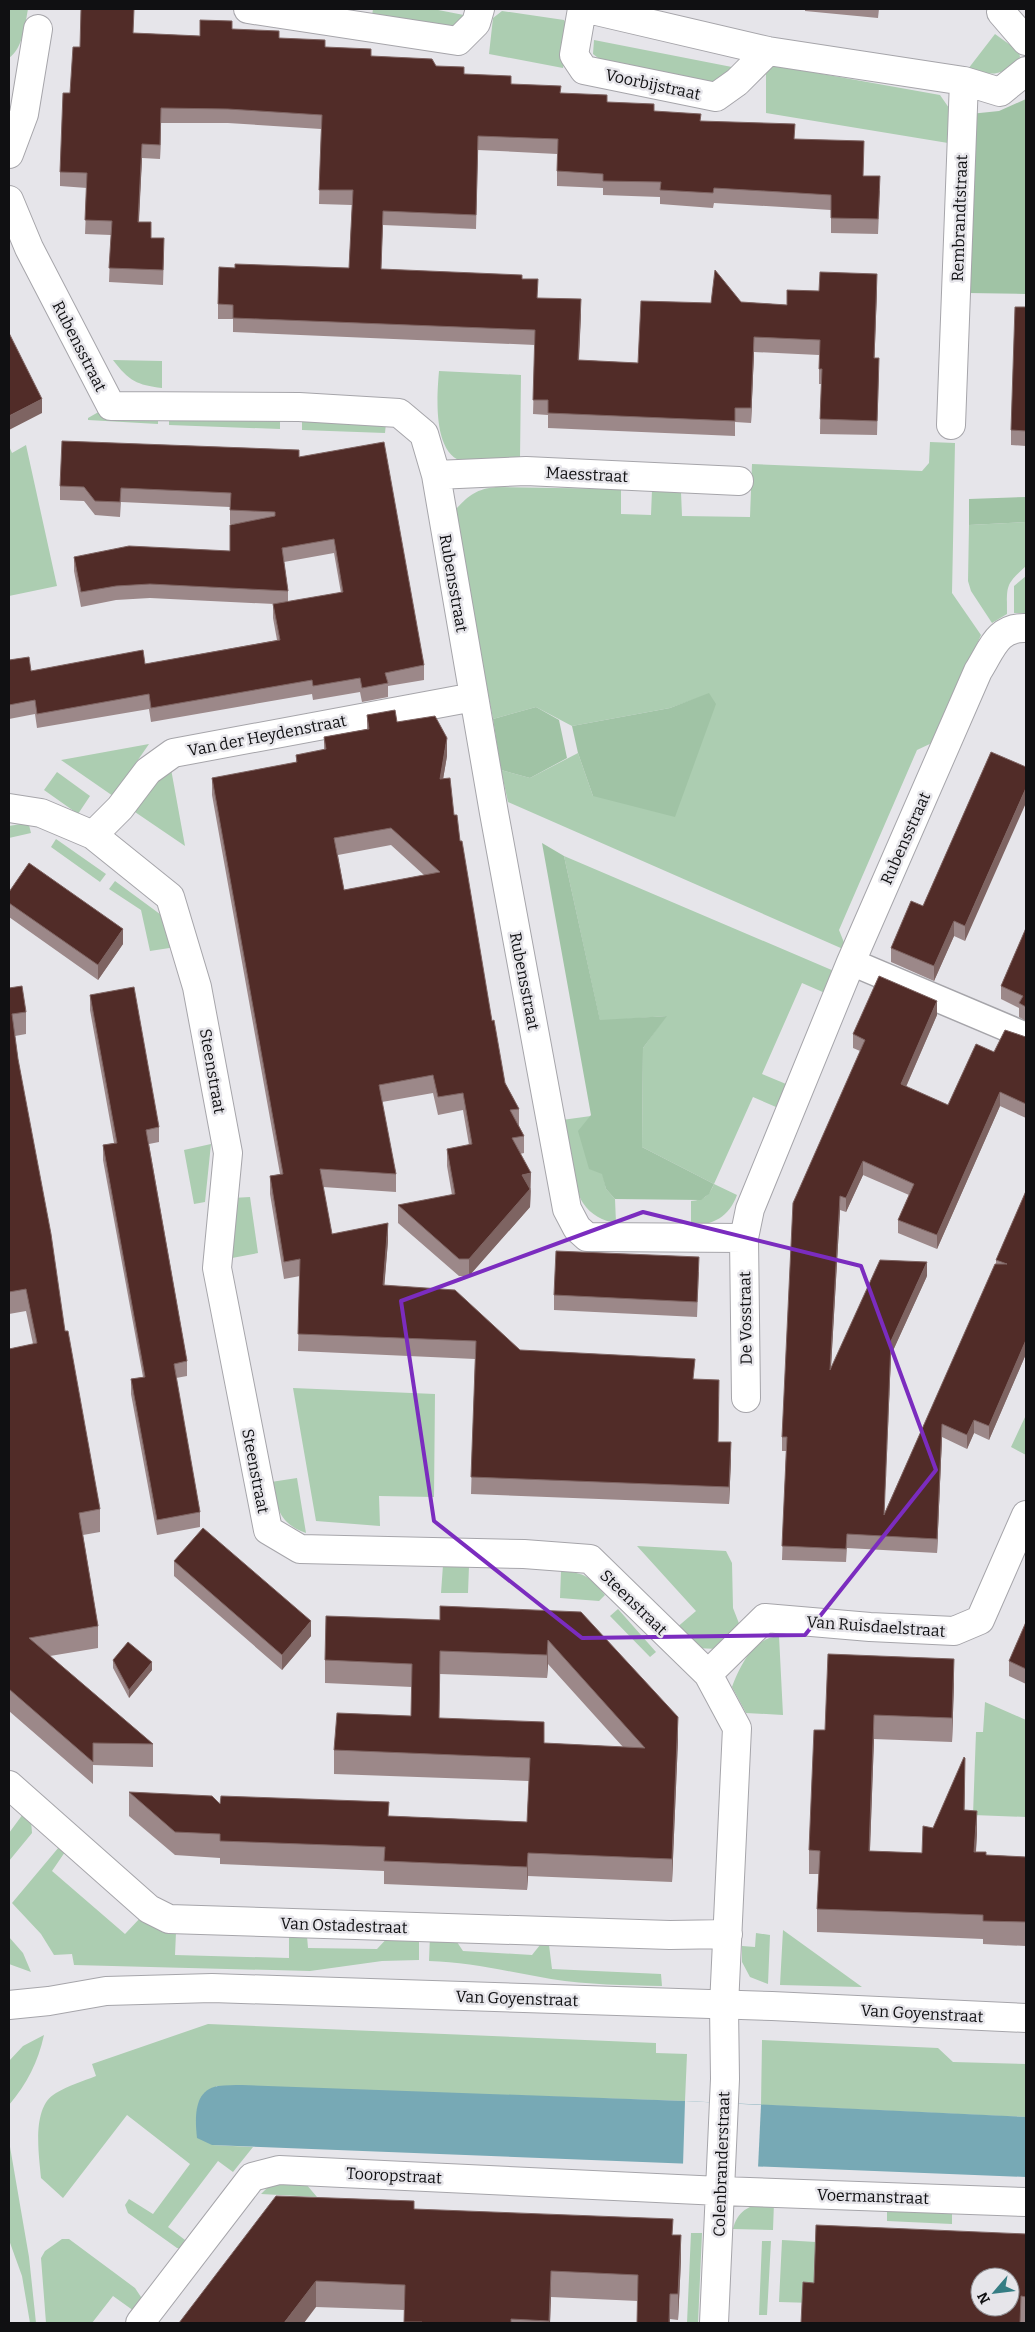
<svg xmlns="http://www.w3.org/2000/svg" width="1035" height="2332" font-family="Bitter,serif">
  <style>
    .green { fill: #accdb1 }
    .forest { fill: #a0c3a5 }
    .water { fill: #77a9b5 }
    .pier { fill: #e6e5ea }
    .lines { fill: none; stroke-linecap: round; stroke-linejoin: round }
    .pedestrian-casing { stroke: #a6a5aa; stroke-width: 29 }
    .minor-casing { stroke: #a6a5aa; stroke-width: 30 }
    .tertiary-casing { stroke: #a6a5aa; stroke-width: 30 }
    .pedestrian { stroke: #fff; stroke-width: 26 }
    .minor { stroke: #fff; stroke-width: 28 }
    .tertiary { stroke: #fff; stroke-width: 28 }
    .wall { fill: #9c8889; fill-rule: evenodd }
    .shaded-wall { fill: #7e6462 }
    .building { fill: #512c28; stroke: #7e6462; fill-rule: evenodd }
    .marked { fill: none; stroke: #7b2cbf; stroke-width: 4; stroke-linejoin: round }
    .labels { text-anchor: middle; stroke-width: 5; stroke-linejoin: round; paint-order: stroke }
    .street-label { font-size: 16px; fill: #101012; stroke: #e6e5ea }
  </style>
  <rect width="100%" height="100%" fill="#e6e5ea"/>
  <path class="green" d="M9,9H28C25,25 23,48 9,58Z
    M373,9H433L469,16L461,30L372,16Z
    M502,11L564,20L571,32L563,68L489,54L493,18Z
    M995,34L1013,47L1017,42L1020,57C1002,77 993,76 968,69Z
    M594,40L737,68L720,85L602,61L593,54Z
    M772,65L940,95L949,108L948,143L766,113V74Z
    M113,360L162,361V388C137,385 129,381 113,360Z
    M439,371L521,375L520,459C505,460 480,464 465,462C432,456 437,396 439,371Z
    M109,406L158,414V424L88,420V418Z
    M169,415L280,419V429L169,425Z
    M302,420L386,423L385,433L302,430Z
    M930,442L955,443L952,593L981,635L934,742L917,750L839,930L845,945L843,949L508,802L501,770L530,778L578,753L593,796L709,694L670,708L572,726L536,707L493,719L456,526L457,508C469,495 477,489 496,487L621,489V514L651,515L652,490L681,492L682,516L750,517L752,464L922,471L929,463Z
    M26,445L57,586L9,596V446L12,453Z
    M1026,522V566C1005,585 1007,585 1007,614L992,623L971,591L968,581L969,525Z
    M1026,576V613H1014V586Z
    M149,744L113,796L61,760Z
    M171,769L185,846L135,812L157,780Z
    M57,772L90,796L78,814L44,790Z
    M21,824L29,825L31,833L9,838V826Z
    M56,839L106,874L100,882L51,847Z
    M564,856L834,971L825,993L802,983L762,1074L786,1084L776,1107L753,1097L714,1184L737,1195C729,1217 713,1225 691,1226V1201C704,1200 709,1196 714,1184L642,1147L643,1048L666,1016L600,1021Z
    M115,881L168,920L176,947L150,951L141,910L109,889Z
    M591,1116L606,1189L615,1199L616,1223C603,1221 591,1215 583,1203C573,1187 567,1140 562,1120Z
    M211,1144L205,1202L194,1204L184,1150Z
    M250,1197L258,1253L232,1258V1198Z
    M293,1388L435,1394L434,1497L379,1496L380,1526L316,1521Z
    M1026,1415V1455L1011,1447Z
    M297,1478L306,1533C279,1524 277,1507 271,1482Z
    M637,1546L726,1551L732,1563L733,1608L740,1626L717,1649L696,1648L675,1629L696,1611Z
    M443,1565L469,1566L468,1593H441Z
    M561,1571C586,1573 589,1576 605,1595L599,1601L560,1598Z
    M618,1609L656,1652L650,1657L610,1616Z
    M779,1636L783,1715L746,1713L732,1687C740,1666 753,1638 779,1636Z
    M985,1702L1026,1720V1817L973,1815L976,1732H983Z
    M23,1814L31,1820L32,1833L9,1861V1833Z
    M59,1847L65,1852L52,1871L125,1934L142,1916L176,1932L175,1955L289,1958V1935L307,1936L308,1948L377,1949L393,1932L419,1933V1960L382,1961L310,1971L74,1965L72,1954L54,1955L41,1934L12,1903Z
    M783,1930L862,1987L780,1985Z
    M756,1933L770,1935L768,1984L750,1977L742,1962V1946L755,1947Z
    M430,1935L453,1936L463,1951L532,1955L540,1945H549L552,1969L661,1974L662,1986C625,1985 588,1985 551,1979C510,1972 470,1962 429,1961Z
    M9,1937L23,1953L31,1972L9,1964Z
    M208,2024L656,2043V2053L687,2054L685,2101L216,2086L212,2145L253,2147L233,2172L218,2161L168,2227L189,2243L184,2249L177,2248L128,2213L125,2205L129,2199L153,2214L190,2164L127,2115L63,2198L41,2178C39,2154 31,2107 56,2093C68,2086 83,2081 96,2076L92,2064Z
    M44,2035C38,2062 27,2084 9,2105V2061L23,2046Z
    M762,2040L938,2048L953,2062L1026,2064V2117L761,2105Z
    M9,2141L29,2257L36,2323H30L22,2276L9,2240Z
    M277,2184H306L317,2197L261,2194L267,2188Z
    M774,2202L773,2230L733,2229C738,2208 754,2203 774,2202Z
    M887,2209L952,2211V2224L887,2221Z
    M691,2233H702L698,2323H687Z
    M62,2239H69L135,2288L143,2300L134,2311L113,2296L92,2323H46L41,2258L45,2251Z
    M782,2240L816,2242L813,2303L779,2302Z
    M762,2241H771L767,2315H759Z"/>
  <path class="forest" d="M1026,99V294L968,293L970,114L999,111Z
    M1026,497V522L969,525V499Z
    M709,693L716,704L675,817L593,796L578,753L572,726L670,708Z
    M536,707L559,720L567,758L530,778L501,770L493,719Z
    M542,843L564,856L600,1020L667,1016L643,1048L642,1147L714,1184L709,1194L701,1200L615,1199L606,1189L602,1174L589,1169L578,1131L591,1115Z"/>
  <path class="water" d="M242,2085L685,2101L1026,2117V2177L212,2145L197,2138C195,2119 193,2090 218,2086C226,2085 234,2085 242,2085Z"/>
  <path class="pier" d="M685,2101L761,2105L758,2168L683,2165Z"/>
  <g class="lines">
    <g class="pedestrian-casing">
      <path id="pedestrian" d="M851,962L1026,1036"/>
    </g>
    <g class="minor-casing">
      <path id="minor" d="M248,9L458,41L476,23L480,9
        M582,9L574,55L584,70L716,97L737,82L768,51
        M588,9L768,51L964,81L1000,92L1026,71
        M1003,9L1001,12L1026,41
        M9,154L24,114L38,29
        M9,200L29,248L111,406L299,407L399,413L424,434L436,475L494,813L567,1209L577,1228L587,1237L744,1238L750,1209L851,962L978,671C992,649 997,627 1026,628
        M951,425L964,81
        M436,475L526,471L739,481
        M9,808L41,813L93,835L170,897L197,987L228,1153L217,1268L268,1530L300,1549L524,1554L590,1559L708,1674L737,1728L724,2006L725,2079L714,2323
        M93,835L120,808L148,771L173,753L474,697
        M744,1238L746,1398
        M708,1674L765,1618L870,1627L954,1631L980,1620L1026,1515
        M9,1785L149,1909L169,1919L670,1935L728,1934
        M140,2323L252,2177L279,2170L720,2191L1026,2202"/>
    </g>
    <g class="tertiary-casing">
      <path id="tertiary" d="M9,2005L49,2001L106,1991L212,1988L772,2006L1026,2018"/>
    </g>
    <use href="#pedestrian" class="pedestrian"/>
    <use href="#minor" class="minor"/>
    <use href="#tertiary" class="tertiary"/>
  </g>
  <path class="wall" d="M805,9H879L878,18L805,11Z
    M232,29L371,56L436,66L464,74L511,84L795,139L863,176L880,191L878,234L831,233V210L714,203L713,208L660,204V197L603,195V188L557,186V154L478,150L476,229L383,225L381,269L522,279L538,298L581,314L579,360L638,363L711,303L741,302L787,305L819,291L877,289L874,358L879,372L877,435L820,434L821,384H819V355L754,352L751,423L735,422V436L548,428V415L533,414L535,345L233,332V319H218V304L349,268L352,205L319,204L321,129L228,123H161L160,159L142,158L139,222L151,238L164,253L163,285L109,282L111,235L85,234L87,188L60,186V172L70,93L80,47L134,33L200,36Z
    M1026,307V446L1011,445V430Z
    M299,457L424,665V680L388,686V697L362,702L360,692L313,700L312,694L151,722L149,709L37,728L35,714L9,719V660L31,671L145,664L277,640L273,618V604H274L150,598L116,600L81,607L74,571V557L230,551L236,524H230V507L121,502L120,517L95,515L84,501L60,500V486ZM334,553L341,593L288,602V591L284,562Z
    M367,715L397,722L447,756L443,779L454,815L460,841L492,1021L505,1083L519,1109V1126L524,1136V1153L520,1154L531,1191L530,1207L469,1276H459L398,1223V1205L452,1195L447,1166V1149L469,1145L463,1110L438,1115L433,1093L382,1102L396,1174V1192L323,1187L332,1234L388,1241L384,1286L520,1350L694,1379L719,1397L718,1442L731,1460L729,1504L471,1494L475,1359L298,1351L300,1276L284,1279L270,1194V1176L280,1174L212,795V778L296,763V755L324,750V737L367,729ZM391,845L424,875L344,890L338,855Z
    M991,752L965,941L954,936L934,981L891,962V948L923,906Z
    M9,892L123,944L98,980L9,917Z
    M1026,928V1021L1019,1017V1008L1001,999V986Z
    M9,988L26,1012V1034L15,1036L18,1059L65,1331L100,1509V1532L83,1535L98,1626V1648L50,1656L153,1744V1767L93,1765V1784L9,1711V1349L33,1344L26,1311L9,1314Z
    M90,995L159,1127V1142L149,1144L187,1361V1376L176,1378L200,1512V1527L157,1535L131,1394V1379L143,1377L103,1160V1145L114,1143L90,1010Z
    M937,1015L906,1087L948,1105L994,1052L1026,1037V1118L1000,1106L937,1249L898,1233V1220L909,1195L863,1175L846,1212L840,1210L831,1368L927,1276L891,1355L884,1514L996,1264V1260L1026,1191V1354L989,1440L974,1433L967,1449L942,1437L937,1553L847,1548L846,1562L782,1560L786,1451H782V1437L860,1051L853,1048V1034Z
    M699,1272L697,1317L554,1310V1295Z
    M174,1561L311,1636L282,1670L174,1576Z
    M581,1612L678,1740L672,1882L528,1876L527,1890L384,1884V1871L220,1864V1858L175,1855L129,1816V1792L220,1804L389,1816L527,1822L529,1781L334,1774V1750L411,1716L412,1687L325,1683V1660L440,1620ZM548,1664L623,1747L544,1743L439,1718L440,1674L547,1678Z
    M1026,1622V1684L1009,1676V1661Z
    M113,1660L152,1670L129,1698L113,1668Z
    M954,1683L952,1742L874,1739L870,1851L922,1853L933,1828L965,1781L964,1810L977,1834L976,1852L986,1855L1026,1857V1946L983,1944V1939L817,1932V1909L819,1874H809V1850L825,1730Z
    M414,2209L673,2235L681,2261L678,2320L670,2319V2323H637L638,2301L551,2297L550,2323H404V2310L316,2307L179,2323Z
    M1026,2234V2322H1021L814,2283Z"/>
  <path class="shaded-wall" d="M161,108V123L160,159V145Z
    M142,144V158L138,236V222Z
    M877,274V289L874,372V358Z
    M581,299V314L578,375V360Z
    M754,337V352L751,423V408Z
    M42,399V413L9,430V416Z
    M447,738V756L440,797V779Z
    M1026,788V803L965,941V926Z
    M954,921V936L934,981V966Z
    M123,929V944L98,980V965Z
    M937,1001V1015L901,1098V1084Z
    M1000,1092V1106L937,1249V1235Z
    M863,1161V1175L846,1212V1198Z
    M531,1173L530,1207L469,1276V1259L522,1175Z
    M840,1196V1210L830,1384V1370Z
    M388,1223V1241L383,1303V1285Z
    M927,1262V1276L891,1355L884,1529L891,1341Z
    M1026,1340V1354L989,1440V1426Z
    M974,1420V1433L967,1449V1435Z
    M942,1424V1437L937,1553V1539Z
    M731,1442V1460L729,1504V1487Z
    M311,1621V1636L282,1670V1655Z
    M548,1640V1664L547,1678V1655Z
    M954,1659V1683L952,1742V1718Z
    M152,1662V1670L129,1698V1690Z
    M874,1715V1739L869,1875V1851Z
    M678,1717V1740L672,1882V1859Z
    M965,1758V1781L964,1834V1810Z
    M977,1811V1834L974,1876V1852Z
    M528,1853V1876L527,1890V1867Z
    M681,2235V2261L678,2320V2294Z
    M551,2271V2297L550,2323H549Z
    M316,2281V2307L304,2323H284Z
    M670,2294V2323H669Z"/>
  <path class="building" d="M81,9H134L133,33L200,36V20L232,21V29L279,31V38L325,40V47L371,49V56L432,59L436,66L464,67V74L511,76V84L561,86L560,93L607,95V102L654,104V111L701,114L700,121L795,124L794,139L864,141L863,176H880L878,219L831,218V195L714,188L713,193L660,190L661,182L603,181V174L557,171L558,139L478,136L476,215L383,211L381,269L522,275V279H538L537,298L581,299L578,360L638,363L641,301L711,303L715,270L741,302L787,305V290L819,291L820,272L877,274L874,358H879L877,421L820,419L822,369H819L820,340L754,337L751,408H735V421L548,413V400H533L535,330L233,318V305L218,304L219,267L235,268V264L349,268L353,190H319L322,115L228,109L161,108L160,145L142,144L138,222H151V238H164L163,270L109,268L112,221L85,220L87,173L60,172L63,93H70L73,47H80Z
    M1015,307H1026V431L1011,430Z
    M9,333L42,399L9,416Z
    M62,441L299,450V457L384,442L424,665L385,673L388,683L362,688L360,678L313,686L312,680L151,708L149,694L37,714L35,700L9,705V660L29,657L31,671L143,650L145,664L280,640L273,604L343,592L334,539L282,548L288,591L150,584L116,586L81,592L74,557L129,546L230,551V525L275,516V512L230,510L231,493L121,488L120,502L95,501L84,487L60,486Z
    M395,710L397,722L435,716L447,738L440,779L450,778L454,815H457L460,841H462L492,1021L494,1020L505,1083L519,1109L510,1110L524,1136L512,1138L531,1173L522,1175L530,1189L469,1259H459L398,1205L455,1194L447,1149L472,1144L463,1093L438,1097L433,1075L379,1085L396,1174L320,1169L332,1234L388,1223L383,1285L455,1290L520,1350L695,1359L693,1379L719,1380L718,1442H731L729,1487L471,1477L476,1341L298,1334L300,1259L284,1262L270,1176L283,1174L212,778L297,762L296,755L326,749L324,737L369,729L367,715ZM391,828L440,872L344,890L334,838Z
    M991,752L1026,767V788L965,926L954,921L934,966L891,948L911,901L923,906Z
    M29,863L123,929L98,965L9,903V892Z
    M1026,928V1007L1019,1003L1023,996L1001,986Z
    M879,976L937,1001L901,1084L948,1105L976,1044L994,1052L1005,1030L1026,1037V1104L1000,1092L937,1235L898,1220L914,1184L863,1161L846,1198L840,1196L830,1370L880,1260L927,1262L891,1341L884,1515L995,1264H1007L996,1260L1026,1191V1340L989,1426L974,1420L967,1435L942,1424L937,1539L847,1534L846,1549L782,1546L787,1437H782L793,1203L865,1040L853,1034Z
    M22,986L26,1012L12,1014L18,1059L51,1234L65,1331H68L100,1509L79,1513L98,1626L29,1638L153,1744L93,1743V1762L9,1689V1349L37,1343L26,1289L9,1292V988Z
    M134,987L159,1127L146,1130L187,1361L174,1364L200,1512L157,1520L131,1379L145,1377L103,1145L117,1143L90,995Z
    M556,1251L699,1257L697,1302L554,1295Z
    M203,1528L311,1621L282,1655L174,1561Z
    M440,1606L581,1612L678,1717L672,1859L528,1853L527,1867L384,1861L385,1847L220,1841V1834L175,1832L129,1792L212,1796L220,1804L221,1796L389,1802L388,1816L527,1822L530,1758L334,1750L337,1713L411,1716L412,1664L325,1660L326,1616L440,1620ZM548,1640L645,1748L544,1743V1722L439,1718L440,1651L547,1655Z
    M1026,1622V1669L1009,1661Z
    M128,1642L152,1662L129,1690L113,1660Z
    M828,1654L954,1659L952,1718L874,1715L869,1851L922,1853L923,1826L933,1828L964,1757L965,1758L964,1810L977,1811L974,1852H986V1855L1026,1857V1922L983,1921V1915L817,1909L820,1851L809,1850L814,1730H825Z
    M276,2196L414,2201V2209L673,2219L672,2235H681L678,2294H670L669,2323H637L638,2275L551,2271L549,2321L511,2319V2323H422V2322H404L405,2285L316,2281L284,2323H179Z
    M816,2225L1026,2234V2297L1021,2296L1020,2323H801L803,2282L814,2283ZM980,2277H1010V2307H980Z"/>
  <path class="marked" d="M643,1212L861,1266L936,1470L805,1635L582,1638L434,1521L401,1301Z"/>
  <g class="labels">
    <g class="street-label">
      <text transform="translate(653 84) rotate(12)" y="6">Voorbijstraat</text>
      <text transform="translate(959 218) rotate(-88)" y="6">Rembrandtstraat</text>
      <text transform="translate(80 346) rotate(63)" y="6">Rubensstraat</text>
      <text transform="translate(587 474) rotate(3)" y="6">Maesstraat</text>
      <text transform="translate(454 583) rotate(80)" y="6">Rubensstraat</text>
      <text transform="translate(267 735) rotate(-11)" y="6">Van der Heydenstraat</text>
      <text transform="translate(905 838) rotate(-66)" y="6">Rubensstraat</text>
      <text transform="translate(525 981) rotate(79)" y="6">Rubensstraat</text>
      <text transform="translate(213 1071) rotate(80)" y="6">Steenstraat</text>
      <text transform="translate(745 1318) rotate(-91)" y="6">De Vosstraat</text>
      <text transform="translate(256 1471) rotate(79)" y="6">Steenstraat</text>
      <text transform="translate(634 1602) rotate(44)" y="6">Steenstraat</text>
      <text transform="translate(876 1626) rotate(4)" y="6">Van Ruisdaelstraat</text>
      <text transform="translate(344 1925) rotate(2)" y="6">Van Ostadestraat</text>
      <text transform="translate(517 1998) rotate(2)" y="6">Van Goyenstraat</text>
      <text transform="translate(922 2013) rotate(3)" y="6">Van Goyenstraat</text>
      <text transform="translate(721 2164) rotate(-88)" y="6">Colenbranderstraat</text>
      <text transform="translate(394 2175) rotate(3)" y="6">Tooropstraat</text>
      <text transform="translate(873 2196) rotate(2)" y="6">Voermanstraat</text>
    </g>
  </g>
  <rect width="1035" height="2332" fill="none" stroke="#101012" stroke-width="20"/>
  <g transform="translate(995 2292) rotate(242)"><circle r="24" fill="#e6e5ea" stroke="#909094"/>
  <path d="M0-4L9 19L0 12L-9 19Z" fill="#357d84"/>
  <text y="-8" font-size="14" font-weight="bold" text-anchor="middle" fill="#101012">N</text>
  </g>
</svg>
